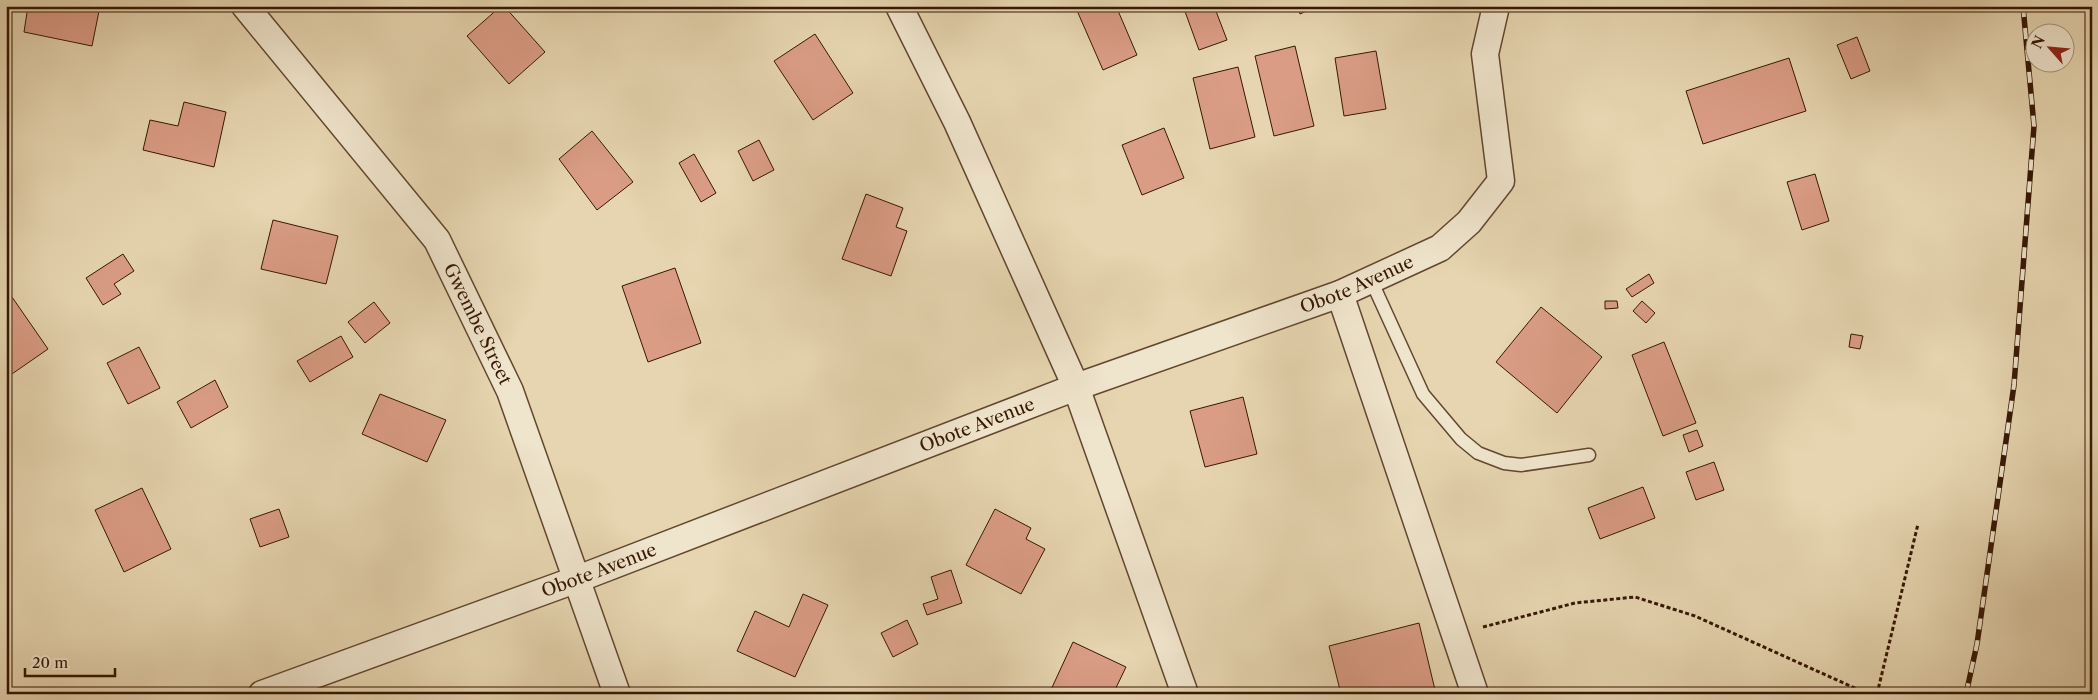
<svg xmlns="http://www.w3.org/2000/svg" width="2098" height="700" font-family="'Libre Caslon Text',serif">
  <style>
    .building { fill: #da9c85; stroke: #361703 }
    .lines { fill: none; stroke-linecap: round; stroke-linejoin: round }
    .service-casing { stroke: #62462e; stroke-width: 15 }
    .minor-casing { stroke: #62462e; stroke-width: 29 }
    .path { stroke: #361703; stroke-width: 3; stroke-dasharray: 4 2.5; stroke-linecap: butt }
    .service { stroke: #efe4cc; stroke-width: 12 }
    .minor { stroke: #efe4cc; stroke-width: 26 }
    .rail-casing { stroke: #361703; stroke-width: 5.5 }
    .rail { stroke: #efe4cc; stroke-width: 4; stroke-dasharray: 11; stroke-linecap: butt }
    .labels { text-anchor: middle; stroke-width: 4; stroke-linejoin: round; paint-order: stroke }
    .street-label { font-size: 18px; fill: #361703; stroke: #efe4cc }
  </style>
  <rect width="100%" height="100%" fill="#e6d5b0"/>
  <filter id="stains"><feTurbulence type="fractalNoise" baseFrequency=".004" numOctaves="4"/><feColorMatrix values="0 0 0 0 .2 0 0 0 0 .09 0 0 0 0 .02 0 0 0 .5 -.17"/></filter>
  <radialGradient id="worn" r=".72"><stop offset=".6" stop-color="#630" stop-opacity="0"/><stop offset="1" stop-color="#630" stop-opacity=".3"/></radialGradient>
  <path class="building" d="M28,6H100L92,46L24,32Z
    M501,6H504L545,52L509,84L467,36Z
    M1075,6H1116L1137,55L1103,70Z
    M1183,6H1214L1227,40L1199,50Z
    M1297,6H1318L1300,14Z
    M815,34L853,93L813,120L774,61Z
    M1857,37L1870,71L1851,79L1837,45Z
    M1295,46L1314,126L1274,136L1255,56Z
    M1376,51L1386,109L1344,116L1335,58Z
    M1789,58L1806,111L1703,144L1686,91Z
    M1238,67L1255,137L1210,149L1193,78Z
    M184,102L226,112L214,167L143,150L150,120L178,126Z
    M1164,128L1184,178L1142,195L1122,145Z
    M592,131L633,182L597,210L559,159Z
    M759,140L774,170L753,181L738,151Z
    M694,154L716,193L701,202L679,163Z
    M1815,174L1829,221L1802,230L1787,182Z
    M866,194L903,208L896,227L907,231L891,276L842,259Z
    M273,220L338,236L326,284L261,269Z
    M123,254L134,271L114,284L121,294L103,305L86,278Z
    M675,268L701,343L648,362L622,286Z
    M1649,274L1654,283L1632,297L1626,289Z
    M12,297L48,349L9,376L6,373V301Z
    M1605,301H1617L1618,308L1605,309Z
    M1642,301L1655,313L1646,323L1633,311Z
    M374,302L390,323L365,343L348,322Z
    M1541,307L1602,357L1557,413L1496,362Z
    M1851,334L1863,336L1860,349L1849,347Z
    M341,336L353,357L310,382L297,361Z
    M1664,342L1696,423L1663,436L1632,355Z
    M139,347L160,388L128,404L107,363Z
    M215,380L228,407L191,428L177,402Z
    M380,394L446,420L427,462L362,434Z
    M1243,397L1257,454L1205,467L1190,411Z
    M1697,430L1703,446L1689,452L1683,435Z
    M1714,462L1724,490L1696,500L1686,472Z
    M1643,487L1655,518L1600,539L1588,508Z
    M142,488L171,549L124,572L95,510Z
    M279,509L289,537L260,547L250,519Z
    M995,509L1031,528L1026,539L1045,549L1021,594L966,565Z
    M951,570L962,603L927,615L923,604L938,599L931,577Z
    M803,594L828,605L795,677L737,651L755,611L789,627Z
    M907,620L918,644L893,657L881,633Z
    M1419,623L1436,694H1341L1329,646Z
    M1073,642L1126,667L1113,694H1049Z"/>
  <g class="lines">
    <g class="service-casing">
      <path id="service" d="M1371,280L1423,394L1461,439L1478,453L1504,463L1521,465L1589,455"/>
    </g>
    <g class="minor-casing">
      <g id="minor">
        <path id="s1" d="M245,6L437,240L510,391L617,694"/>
        <path d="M899,6L957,122L1076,387L1185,694"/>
        <path d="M1340,294L1475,694"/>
        <path id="s2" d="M262,694L575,580L1076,387L1340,294L1440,248L1469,222L1501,181L1485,54L1496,6"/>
      </g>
    </g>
    <path class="path" d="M1483,627L1575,603L1635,597L1695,616L1868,694
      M1877,694L1918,524"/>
    <use href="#service" class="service"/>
    <use href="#minor" class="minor"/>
    <g class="rail-casing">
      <path id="rail" d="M1966,694L1977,644L2014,385L2034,126L2023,6"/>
    </g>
    <use href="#rail" class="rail"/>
  </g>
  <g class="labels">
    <g class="street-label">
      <text dy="6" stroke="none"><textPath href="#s2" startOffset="1169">Obote Avenue</textPath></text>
      <text dy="6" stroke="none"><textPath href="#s1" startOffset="396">Gwembe Street</textPath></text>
      <text dy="6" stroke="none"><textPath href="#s2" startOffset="764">Obote Avenue</textPath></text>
      <text dy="6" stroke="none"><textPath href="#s2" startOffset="359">Obote Avenue</textPath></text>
    </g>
  </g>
  <rect width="2098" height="700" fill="none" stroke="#e6d5b0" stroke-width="25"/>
  <rect x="8" y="8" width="2083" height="685" fill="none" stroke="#361703" stroke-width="2.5"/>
  <rect x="12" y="12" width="2073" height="675" fill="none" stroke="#361703"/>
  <g transform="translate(2050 48) rotate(297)"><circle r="24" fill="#efe4cc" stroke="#a5927c"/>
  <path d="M0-4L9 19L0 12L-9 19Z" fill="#8f2418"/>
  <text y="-8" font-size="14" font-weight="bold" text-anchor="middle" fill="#361703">N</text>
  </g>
  <path d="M25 668v8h90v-8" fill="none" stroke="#361703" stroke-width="2.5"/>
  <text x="32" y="668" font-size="15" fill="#361703" stroke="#efe4cc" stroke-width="4" paint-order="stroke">20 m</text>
  <rect width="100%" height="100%" filter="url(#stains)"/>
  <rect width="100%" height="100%" fill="url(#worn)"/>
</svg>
